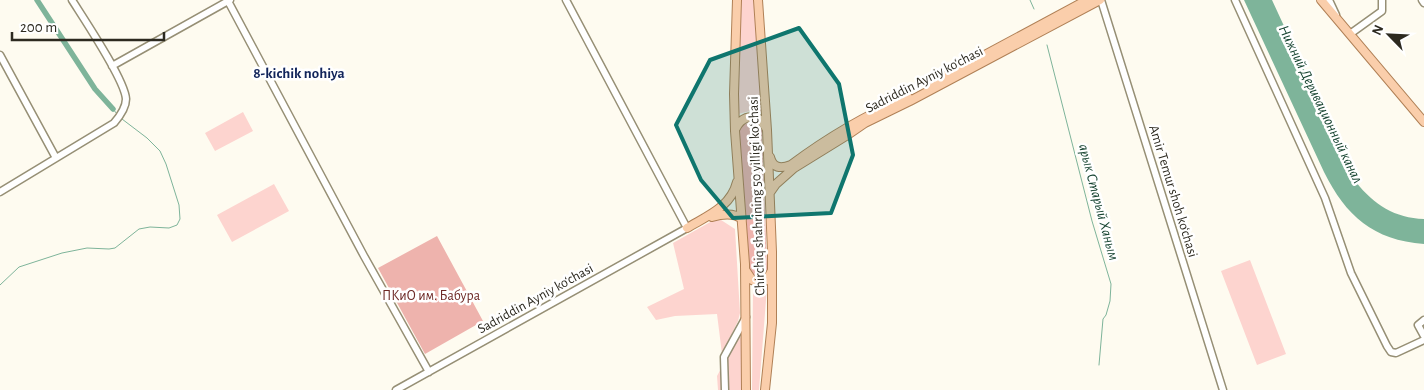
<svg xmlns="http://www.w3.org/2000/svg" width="1424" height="390" font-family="'Alegreya Sans',sans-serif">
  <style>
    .green { fill: #fdd4cf }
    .forest { fill: #eeb3ad }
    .water { fill: #7eb49a }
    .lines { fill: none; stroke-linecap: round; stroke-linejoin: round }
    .stream { stroke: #7eb49a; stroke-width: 1 }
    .canal { stroke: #7eb49a; stroke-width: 5.5 }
    .minor-casing { stroke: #968f75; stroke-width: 9 }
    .major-casing { stroke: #b08056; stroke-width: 10 }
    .minor { stroke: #fff; stroke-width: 6 }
    .major { stroke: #faceab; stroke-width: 8 }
    .marked { fill: #0f766e; fill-opacity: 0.2; stroke: #0f766e; stroke-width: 4; stroke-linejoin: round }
    .labels { text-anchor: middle; stroke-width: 5; stroke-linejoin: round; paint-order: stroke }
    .street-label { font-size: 14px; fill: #2d2a20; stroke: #fff }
    .park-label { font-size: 14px; fill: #6d2825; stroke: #fff }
    .neighbourhood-label { font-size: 15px; font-weight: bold; fill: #11245a; stroke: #fff }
    .water-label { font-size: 15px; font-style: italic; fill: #184532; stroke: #fff }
  </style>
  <rect width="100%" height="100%" fill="#fefbf0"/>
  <path class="green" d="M741,0H754L762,113L750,111L738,114Z
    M243,112L253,131L215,151L205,133Z
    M274,184L289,211L232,242L217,215Z
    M721,220L735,229L740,313L738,321L722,354L717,314L675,316L656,320L647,307L684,289L673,243L712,221Z
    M1250,260L1286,354L1257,365L1221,271Z
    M767,287L759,390H752L753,288Z
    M743,336L745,390H718L717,376L735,343L739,338Z"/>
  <path class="forest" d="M750,122L758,124L762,130L767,270L765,276L760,279L754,277L749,271L739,132L743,125Z
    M437,236L483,321L425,354L378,268Z"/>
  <path class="water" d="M1244,0H1272L1356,182C1374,205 1395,218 1424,219V244C1373,240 1346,216 1324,172Z"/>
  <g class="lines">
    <path class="stream" d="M1030,0L1034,9
      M1047,45L1092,221L1111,284L1110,301L1106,315L1103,319L1099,365
      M113,109L117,114
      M0,285L19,267L62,253L87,248L109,249L115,248L139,229L150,227L169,228L177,225L180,219L179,205L166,164L160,151L147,138L122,119"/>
    <path class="canal" d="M37,0L95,89L113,109"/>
    <g class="minor-casing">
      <path id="minor" d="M1101,0L1223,390
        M1235,0L1325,198L1351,273L1387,346L1391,352L1396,353L1424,340
        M1329,0L1336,15
        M1422,0L1424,3
        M228,1L364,256L429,372
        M1350,34L1382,11V0
        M0,55L56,158
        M112,66L230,0
        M0,192L114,123C120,116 126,108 126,99C125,80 84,19 72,0
        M1424,320L1418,325L1424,336
        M396,390L687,228L566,0
        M725,390L724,357L746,317"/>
    </g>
    <g class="major-casing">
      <path id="major" d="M737,0L734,94L735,131L745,264L746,390
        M758,0L767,130L772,252V323L765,390
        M1321,0L1424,122
        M929,85L1087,0
        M736,128C741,118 750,114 761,120L766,128
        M770,157C773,168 780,169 791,165C827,138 866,115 908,97
        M769,194L776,184L794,168L849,134L865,123L910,101L1100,0
        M712,217C722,214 733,212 742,219
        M687,228C707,216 731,207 737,182
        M746,271L752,280L760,283L767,280L771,272"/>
    </g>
    <use href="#minor" class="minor"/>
    <use href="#major" class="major"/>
  </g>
  <path class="marked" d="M799,28L839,84L853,155L831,213L733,218L701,180L676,125L710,60Z"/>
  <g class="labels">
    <g class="street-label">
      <text transform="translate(924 79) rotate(-27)" y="5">Sadriddin Ayniy ko‘chasi</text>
      <text transform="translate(1174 191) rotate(73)" y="5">Amir Temur shoh ko‘chasi</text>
      <text transform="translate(756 196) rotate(-92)" y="5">Chirchiq shahrining 50 yilligi koʻchasi</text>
      <text transform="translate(535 298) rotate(-29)" y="5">Sadriddin Ayniy ko‘chasi</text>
    </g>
    <g class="park-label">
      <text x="431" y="300">ПКиО им. Бабура</text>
    </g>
    <g class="neighbourhood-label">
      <text x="299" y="78">8-kichik nohiya</text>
    </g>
    <g class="water-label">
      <text transform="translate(1321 104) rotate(64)" y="5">Нижний Деривационный канал</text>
      <text transform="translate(1099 202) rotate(75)" y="5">арык Старый Ханым</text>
    </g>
  </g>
  <g transform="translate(1389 35) rotate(294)" stroke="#ffffff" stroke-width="4" paint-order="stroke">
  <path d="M0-4L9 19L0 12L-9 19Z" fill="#2d2a20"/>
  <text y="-8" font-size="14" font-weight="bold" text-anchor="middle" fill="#2d2a20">N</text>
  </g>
  <path d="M12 32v8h152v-8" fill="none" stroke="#2d2a20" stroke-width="2.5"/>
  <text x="20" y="32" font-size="15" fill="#2d2a20" stroke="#ffffff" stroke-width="4" paint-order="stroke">200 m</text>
</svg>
